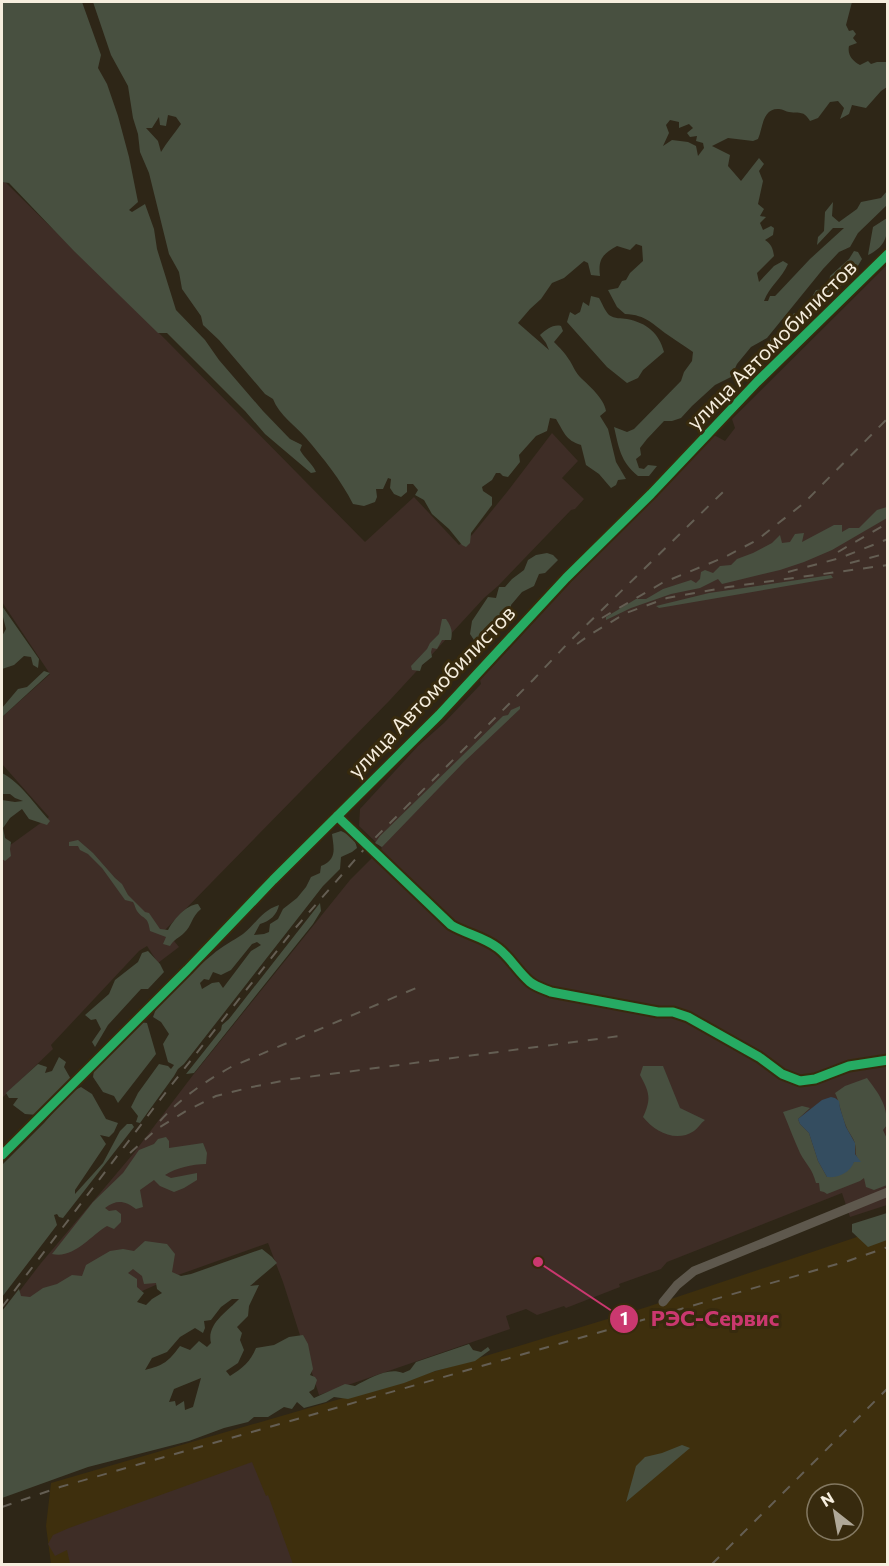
<svg xmlns="http://www.w3.org/2000/svg" width="889" height="1566" font-family="Commissioner,sans-serif">
  <style>
    .built { fill: #3e2f0d; fill-rule: evenodd }
    .industrial { fill: #3e2d26 }
    .green { fill: #485040; fill-rule: evenodd }
    .water { fill: #344d60 }
    .lines { fill: none; stroke-linecap: round; stroke-linejoin: round }
    .street { stroke: #5e584d; stroke-width: 9 }
    .rail { stroke: #645e53; stroke-width: 2; stroke-dasharray: 10 10; stroke-linecap: butt }
    .cycleway-casing { stroke: #372a0e; stroke-width: 13 }
    .cycleway { stroke: #26ab63; stroke-width: 9 }
    .labels { text-anchor: middle; stroke-width: 6; stroke-linejoin: round; paint-order: stroke }
    .street-label { font-size: 21px; fill: #f6eede; stroke: #372a0e }
    .leader { fill: none; stroke: #ca386f; stroke-width: 2 }
    .callout-dot { fill: #ca386f; stroke: #372a0e; stroke-width: 2 }
    .mark-label { font-size: 18px; text-anchor: middle; font-weight: bold; fill: #fff }
    .callout-label { font-size: 22px; text-anchor: middle; font-weight: bold; fill: #ca386f; stroke: #372a0e; stroke-width: 6; stroke-linejoin: round; paint-order: stroke }
  </style>
  <rect width="100%" height="100%" fill="#2e2617"/>
  <path class="built" d="M887,1225V1564H51L46,1526L51,1483L446,1368L647,1307L854,1238ZM817,1494H853V1530H817Z"/>
  <path class="industrial" d="M2,179L165,339L365,542L414,497L459,545L472,535L507,492L552,433L578,461L562,478L584,499L575,509L571,510L498,586L484,598L390,700L165,930L179,947L158,963L147,946L139,951L51,1045L53,1049L2,1098V851L49,817L2,764V717L50,674L2,602Z
    M887,265V1205L850,1217L842,1193L667,1262L661,1269L619,1284L620,1287L566,1308L564,1306L537,1315L526,1309L506,1316L510,1329L319,1395L283,1282L268,1243L178,1275L122,1300L2,1314L41,1263L133,1154L193,1075L350,880L382,848L359,826L360,809L418,746L444,723L481,684L480,680L571,582L714,435L725,441L735,428L732,419Z
    M252,1462L266,1496L268,1495L293,1564H70L67,1550L55,1556L48,1544L53,1535L69,1528Z"/>
  <path class="green" d="M2,2H82L101,55L98,68L107,84L118,116L129,157L138,202L129,210L132,212L145,204L154,229L157,249L176,310L205,340L219,360L263,411L290,439L302,445L300,450C305,459 312,463 316,472L311,473L265,434L245,411L167,333H158L74,251L9,183L2,182Z
    M93,2H852L846,25L849,31L853,30L856,34L853,38L857,43L849,46C847,55 853,61 860,65L868,61L871,64L877,62H887V87L881,91L866,108L852,105L849,114L840,119L844,108L838,101L830,102L818,118L810,121C803,110 801,114 789,112C786,112 783,109 779,109C762,108 763,128 758,139L753,141L728,138L712,146L730,155L728,166L741,181L759,158L764,164L759,171L763,181L758,204L764,209L760,216L766,217L760,223L763,230L771,226L774,228L773,235L765,240C771,244 773,248 774,256L757,273L759,282L774,266L783,261L788,264C782,278 769,287 764,301H768L770,296H775L778,293L810,259L844,228H833L817,245L818,237L824,231L825,212L833,202L832,216L839,222L857,209L861,202L881,198L887,191V205L858,233L850,247L839,252L823,269L767,338L751,347L737,364L731,377L715,385L692,406L681,418L672,421H664L647,439L640,448L641,455L636,459L639,468L644,469L648,465L657,466L649,476H638C620,461 619,448 614,427L627,432L634,429L681,381L684,372L692,361L693,352C685,346 676,341 668,335C652,324 647,315 625,314L617,307L608,290L618,288L622,281L626,280L630,273L643,261L642,246L636,244L630,250L617,246C602,254 598,260 600,276L591,275L588,263L584,261L564,278L552,283L541,299L530,309L518,323L549,350L546,343L540,335C546,330 553,324 561,326L563,331L554,342C560,348 565,353 570,361C573,366 576,373 580,377C589,386 604,398 606,411L600,416L608,429L616,462L626,479L618,480L616,485L611,488L599,474L586,465L581,445C565,440 564,432 556,419L550,418L547,431L536,436L519,455L520,462L508,477L503,476L500,473H496L492,480L482,487L483,491L492,497V505L471,533L470,543L466,547L462,545L449,529L432,514L424,500L415,495L418,490L413,484H407V492L401,497L394,494L390,488L391,479L388,478L383,489H376L377,497L375,502L364,506L353,504C341,480 323,458 306,438C295,425 279,415 273,399L265,394L219,340L203,325L201,316L182,289L179,272L169,254L149,173L140,152L138,134L133,118L128,86L111,55ZM168,115L176,117L181,124C174,134 167,142 161,152L158,141L146,128H152L159,117L160,125L166,126ZM670,120L679,122V128L689,124L693,128L687,133L690,137L697,136L696,141L703,143L704,148L698,156L696,146L688,142L672,140L663,146L669,133L666,125Z
    M887,218C888,236 886,246 868,255L873,227Z
    M854,251L858,252L862,259C852,278 833,294 815,307L809,302L816,290L828,289L830,276L849,259Z
    M591,296L599,298C602,303 605,311 609,315C615,319 621,318 627,319C647,323 659,333 664,352L643,370L638,378L627,383L607,367L567,322L570,312L575,315L580,312L583,302L589,306Z
    M794,313L801,314L802,323L780,343L769,344L771,337L781,333Z
    M887,507V518L832,550L804,562L780,570L722,584L718,579L700,588L671,594L631,608L606,620V617L636,599H646L663,589L691,580L696,583L700,579L701,572L705,570L713,573L720,566L731,565L737,559L753,553L772,543L780,535L782,543L790,542L795,534L804,533L802,542L834,525H842V532L849,528H859L877,510Z
    M547,553L553,555L558,560L545,573L539,574L534,586L522,592L511,605V611L502,614L495,620V628L485,632L483,640L476,643L470,634L472,621L488,597L496,598L499,587H505L512,579L524,570L528,560L536,555Z
    M831,575L833,578L659,608L656,606L709,593Z
    M2,606L39,659L38,668L33,665L31,657L24,656L14,665L2,669V636L6,629L2,613Z
    M442,619H446C451,626 453,631 451,640H442L437,649L432,648L431,652L432,657L422,665L420,671L412,670L411,666L427,649L430,643L439,634Z
    M44,671L50,673L2,717V708L18,689L27,687Z
    M520,706V709L465,761L382,847L375,843L380,836L503,716L508,715L511,710Z
    M2,773C21,783 35,805 50,821L47,825L29,819L22,809L10,818L3,828L5,838L11,842L10,849L11,856L5,861L2,859V800L15,802L23,801L15,798L10,794H2Z
    M341,831C350,835 355,838 357,848L352,852L341,857L340,869L323,886L184,1064L178,1069L174,1076L140,1123L136,1122L138,1116L131,1107L138,1093L159,1064L168,1066L171,1069L174,1065L168,1062L163,1044L169,1034L161,1022L153,1017L157,1006C175,989 192,971 212,955C222,946 233,941 243,934C257,923 261,911 279,905C277,915 270,921 260,924L254,935L264,934L269,932L270,924L278,919L283,909L297,898L306,887L311,877L320,873L321,866C337,859 334,850 332,834ZM257,942L261,945L251,951L223,988L219,982L212,983L202,989L200,983L204,979L209,980L213,972L221,975L231,970L252,944Z
    M78,840L93,853L115,878L122,884L128,895L145,912L149,913L160,929L168,930C174,919 186,905 198,904L201,909C191,917 192,926 184,933C179,938 174,939 170,946L163,944L166,937L150,931C148,915 143,920 137,911C135,908 135,905 133,902L125,900L102,868L88,854L80,850L78,846H69V842Z
    M320,903L321,911L313,924L194,1073L186,1074L221,1030L222,1025L229,1019Z
    M148,951L160,964L164,972L148,989H141L108,1025L95,1047L92,1042L101,1029L96,1019L91,1020L85,1015L109,994L115,980L138,962L142,953Z
    M139,1022L147,1023L156,1054L118,1103L114,1096L103,1092L93,1077L94,1070Z
    M59,1057L66,1062L64,1067L72,1081L37,1115L25,1114L13,1105L18,1098H9L6,1093L38,1064L47,1067L45,1073L52,1071Z
    M643,1066H663L680,1108L705,1120C701,1123 698,1128 694,1131C676,1143 655,1132 643,1117C652,1098 649,1092 640,1075Z
    M867,1078C879,1094 887,1104 887,1125L883,1130L887,1139V1185L874,1190L866,1187L864,1178L860,1181L827,1194L824,1192L820,1191L819,1183H816C812,1168 807,1166 800,1153C794,1140 789,1126 783,1112L802,1106L810,1108L798,1119L800,1124L809,1133L818,1161L827,1177L854,1162H860C853,1151 857,1154 855,1144C854,1138 848,1132 846,1126C841,1115 840,1103 835,1093L845,1086Z
    M81,1087L92,1094L106,1119L118,1123L114,1132L109,1137L100,1135L106,1144L75,1190V1194L103,1163L120,1131L127,1124H132L134,1127L63,1218L59,1217L57,1214L54,1215L57,1225L2,1297V1165L44,1123L71,1092Z
    M166,1137L169,1141V1148L203,1143L207,1153L206,1164C192,1164 176,1168 165,1175L171,1178L197,1173V1180L184,1188L174,1192L160,1186L154,1180L140,1190L143,1207L136,1209C125,1201 117,1199 105,1208L109,1211L116,1210L121,1214V1222L114,1229L107,1226C90,1236 74,1259 52,1254L93,1202L123,1173L139,1150L154,1144L158,1139Z
    M887,1213V1240L868,1247L852,1232V1224Z
    M145,1241L167,1244L175,1254L172,1272L181,1276L191,1274L262,1249L272,1257L277,1263L250,1286L259,1285L249,1306L248,1316L237,1327L242,1333L240,1340L244,1350L238,1363L226,1371L230,1376C243,1368 250,1362 256,1348L274,1345L289,1337L303,1335L308,1344L313,1369L310,1375L315,1377L317,1380L314,1389L309,1392L314,1398L345,1384L355,1386C369,1379 387,1367 403,1373L410,1370L416,1362L469,1344L473,1350L481,1352L488,1347L490,1350L475,1361L435,1371L404,1383L348,1399L334,1397L326,1402L304,1408L297,1402L292,1409L284,1407L268,1417H254L248,1422L224,1428L189,1441L88,1467L2,1498V1311L19,1289L21,1296L30,1297L43,1288L57,1284L72,1275L82,1276L86,1265L110,1251L123,1249L134,1251ZM133,1269L142,1276L144,1284L156,1283L157,1289L162,1293L152,1299L146,1305L137,1302L144,1293L137,1287V1279L128,1273ZM232,1299H239C228,1311 206,1324 211,1343L207,1347L199,1341L190,1350L180,1346C168,1362 164,1365 145,1370L152,1358L167,1352L180,1337L195,1328L203,1333L205,1328L204,1321L211,1320L221,1307ZM201,1378L193,1407L185,1410L184,1401L176,1406L175,1401L169,1402L174,1389Z
    M682,1445L690,1448L626,1502L636,1466L645,1457L662,1453Z"/>
  <path class="water" d="M831,1097L835,1098L839,1101L840,1108L846,1127L855,1143V1154L861,1162H854C850,1173 838,1178 827,1177L818,1161L809,1133L800,1124L798,1119L822,1100Z"/>
  <g class="lines">
    <path class="street" d="M337,816L451,925C466,934 484,937 498,948C510,957 518,972 530,982C536,987 544,989 551,992L658,1012H673L688,1017L759,1057L782,1074L800,1081L815,1079L849,1066L888,1060
      M2,1155L187,970L273,880L439,715L566,578L651,494L757,382L888,254
      M663,1302L677,1285L694,1271L888,1192"/>
    <path class="rail" d="M838,552L888,523
      M850,563L888,553
      M788,572L840,558L888,539
      M602,618L662,583L725,557L757,540L804,503L888,418
      M577,644L591,634L626,613L667,598L728,587L888,565
      M160,1121C181,1098 204,1082 231,1067L416,988
      M130,1153L157,1129L186,1111L216,1096L252,1087L292,1079L620,1036
      M2,1307L166,1092L291,933L367,846L533,680L568,643L724,491
      M2,1507L60,1487L848,1261L888,1247
      M712,1564L888,1388"/>
    <g class="cycleway-casing">
      <path id="cycleway" d="M337,816L451,925C466,934 484,937 498,948C510,957 518,972 530,982C536,987 544,989 551,992L658,1012H673L688,1017L759,1057L782,1074L800,1081L815,1079L849,1066L888,1060
        M2,1155L187,970L273,880L439,715L566,578L651,494L757,382L888,254"/>
    </g>
    <use href="#cycleway" class="cycleway"/>
  </g>
  <g class="labels">
    <g class="street-label">
      <text transform="translate(772 345) rotate(-45)" y="7">улица Автомобилистов</text>
      <text transform="translate(432 692) rotate(-46)" y="7">улица Автомобилистов</text>
    </g>
  </g>
  <path class="leader" d="M538 1262L624 1319"/>
  <g class="callout-dot">
    <circle cx="538" cy="1262" r="6"/>
    <circle cx="624" cy="1319" r="15"/>
  </g>
  <g class="mark-label">
    <text x="624" y="1325">1</text>
  </g>
  <g class="callout-label">
    <text x="715" y="1326">РЭС-Сервис</text>
  </g>
  <rect width="889" height="1566" fill="none" stroke="#f6eede" stroke-width="6"/>
  <g transform="translate(835 1512) rotate(329)"><circle r="28" fill="#372a0e" stroke="#837861" stroke-width="1.5"/>
  <path d="M0-4.5L10 22L0 15L-10 22Z" fill="#b0a898"/>
  <text y="-9" font-size="16" font-weight="bold" text-anchor="middle" fill="#f6eede">N</text>
  </g>
</svg>
